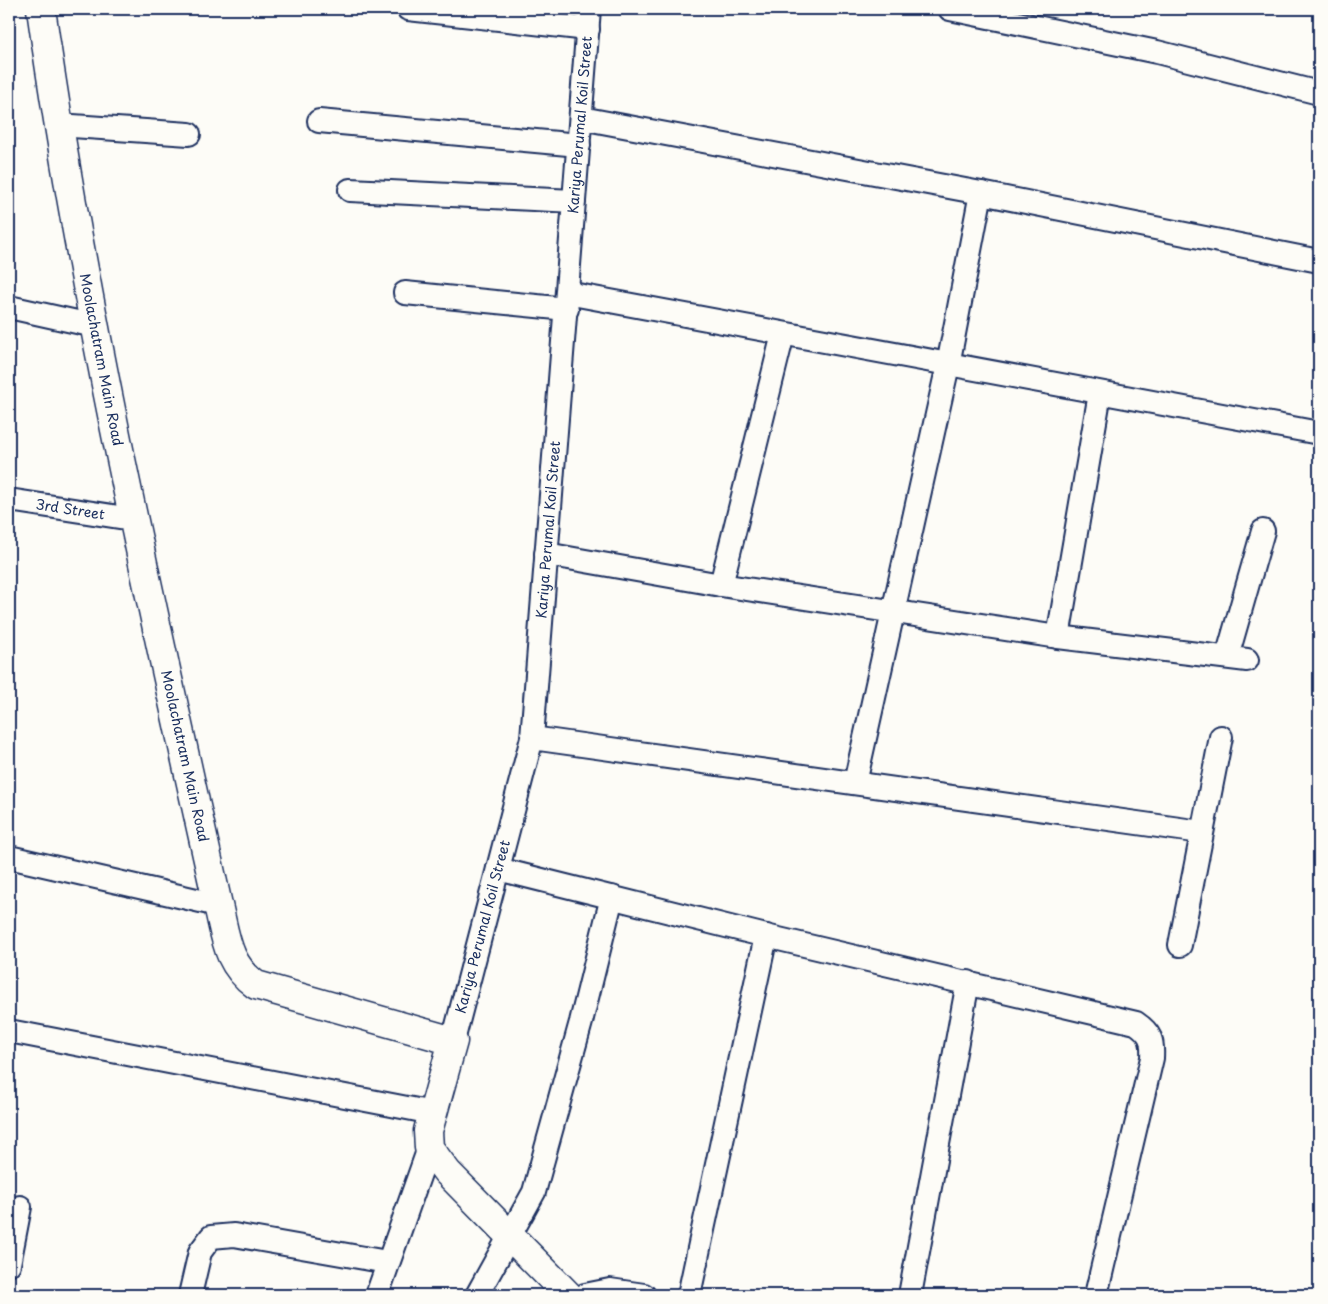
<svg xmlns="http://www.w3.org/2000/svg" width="1328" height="1304" font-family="'Playpen Sans',sans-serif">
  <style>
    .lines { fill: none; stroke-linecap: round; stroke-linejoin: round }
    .minor-casing { stroke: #1b2f5e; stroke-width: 26 }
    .tertiary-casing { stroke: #1b2f5e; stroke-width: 31 }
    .minor { stroke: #fdfcf7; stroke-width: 22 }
    .tertiary { stroke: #fdfcf7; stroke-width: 28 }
    .labels { text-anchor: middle; stroke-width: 4; stroke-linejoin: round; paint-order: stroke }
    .street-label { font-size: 14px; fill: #1b2f5e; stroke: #fdfcf7 }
  </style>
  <rect width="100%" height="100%" fill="#fdfcf7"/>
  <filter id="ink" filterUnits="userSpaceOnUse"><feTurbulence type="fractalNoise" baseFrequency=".02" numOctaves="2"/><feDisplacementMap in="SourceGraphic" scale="10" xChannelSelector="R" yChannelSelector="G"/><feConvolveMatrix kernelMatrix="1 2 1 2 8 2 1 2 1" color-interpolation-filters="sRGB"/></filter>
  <g filter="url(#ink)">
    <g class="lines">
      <g class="minor-casing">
        <g id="minor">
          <path d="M408,9L588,29"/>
          <path d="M950,9L1157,52L1319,93"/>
          <path d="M581,118L981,193L1319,261"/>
          <path d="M319,121L579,145"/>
          <path d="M58,125L189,134"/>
          <path d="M350,190L574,201"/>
          <path d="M405,293L567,309"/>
          <path d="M567,293L1319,433"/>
          <path d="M9,307L95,326"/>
          <path id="s1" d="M9,500L132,519"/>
          <path d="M546,554L721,585L1058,637L1247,660"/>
          <path d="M721,585L783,334"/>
          <path d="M1058,637L1100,393"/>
          <path d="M1227,657L1263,531"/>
          <path d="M532,738L1201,832"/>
          <path d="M855,783L948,365L981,193"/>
          <path d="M9,857L218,905"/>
          <path d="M498,869L766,936L1136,1023C1151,1033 1153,1041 1152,1058L1096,1295"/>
          <path d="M1180,945L1221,737"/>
          <path d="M9,1031L433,1113"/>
          <path id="s2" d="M453,1041L532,738L589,9"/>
          <path d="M9,1264L20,1207"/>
          <path d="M190,1295L200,1252L211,1237L234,1235L387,1262"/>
          <path d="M377,1295L429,1148"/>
          <path d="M477,1295L534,1192L581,1022L612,897"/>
          <path d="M585,1295L610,1290L644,1295"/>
          <path d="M689,1295L766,936"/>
          <path d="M910,1295L968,982"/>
        </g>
      </g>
      <g class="tertiary-casing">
        <g id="tertiary">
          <path id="s3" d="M41,9C84,310 152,608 218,905C226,938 227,964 256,985L453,1041L428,1131L429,1148L447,1172L568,1295"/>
        </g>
      </g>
      <use href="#minor" class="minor"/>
      <use href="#tertiary" class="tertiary"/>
    </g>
  </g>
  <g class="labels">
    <g class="street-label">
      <text dy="5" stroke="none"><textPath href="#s2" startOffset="928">Kariya Perumal Koil Street</textPath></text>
      <text dy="5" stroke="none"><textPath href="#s3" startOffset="356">Moolachatram Main Road</textPath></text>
      <text dy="5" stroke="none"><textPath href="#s1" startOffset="62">3rd Street</textPath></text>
      <text dy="5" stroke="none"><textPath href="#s2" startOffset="522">Kariya Perumal Koil Street</textPath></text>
      <text dy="5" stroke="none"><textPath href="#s3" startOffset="761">Moolachatram Main Road</textPath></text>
      <text dy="5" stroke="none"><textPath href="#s2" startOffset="118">Kariya Perumal Koil Street</textPath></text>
    </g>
  </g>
  <rect width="1328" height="1304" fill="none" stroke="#fdfcf7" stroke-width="30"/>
  <rect x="15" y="15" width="1298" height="1274" fill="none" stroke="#1b2f5e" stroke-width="2" filter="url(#ink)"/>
</svg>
